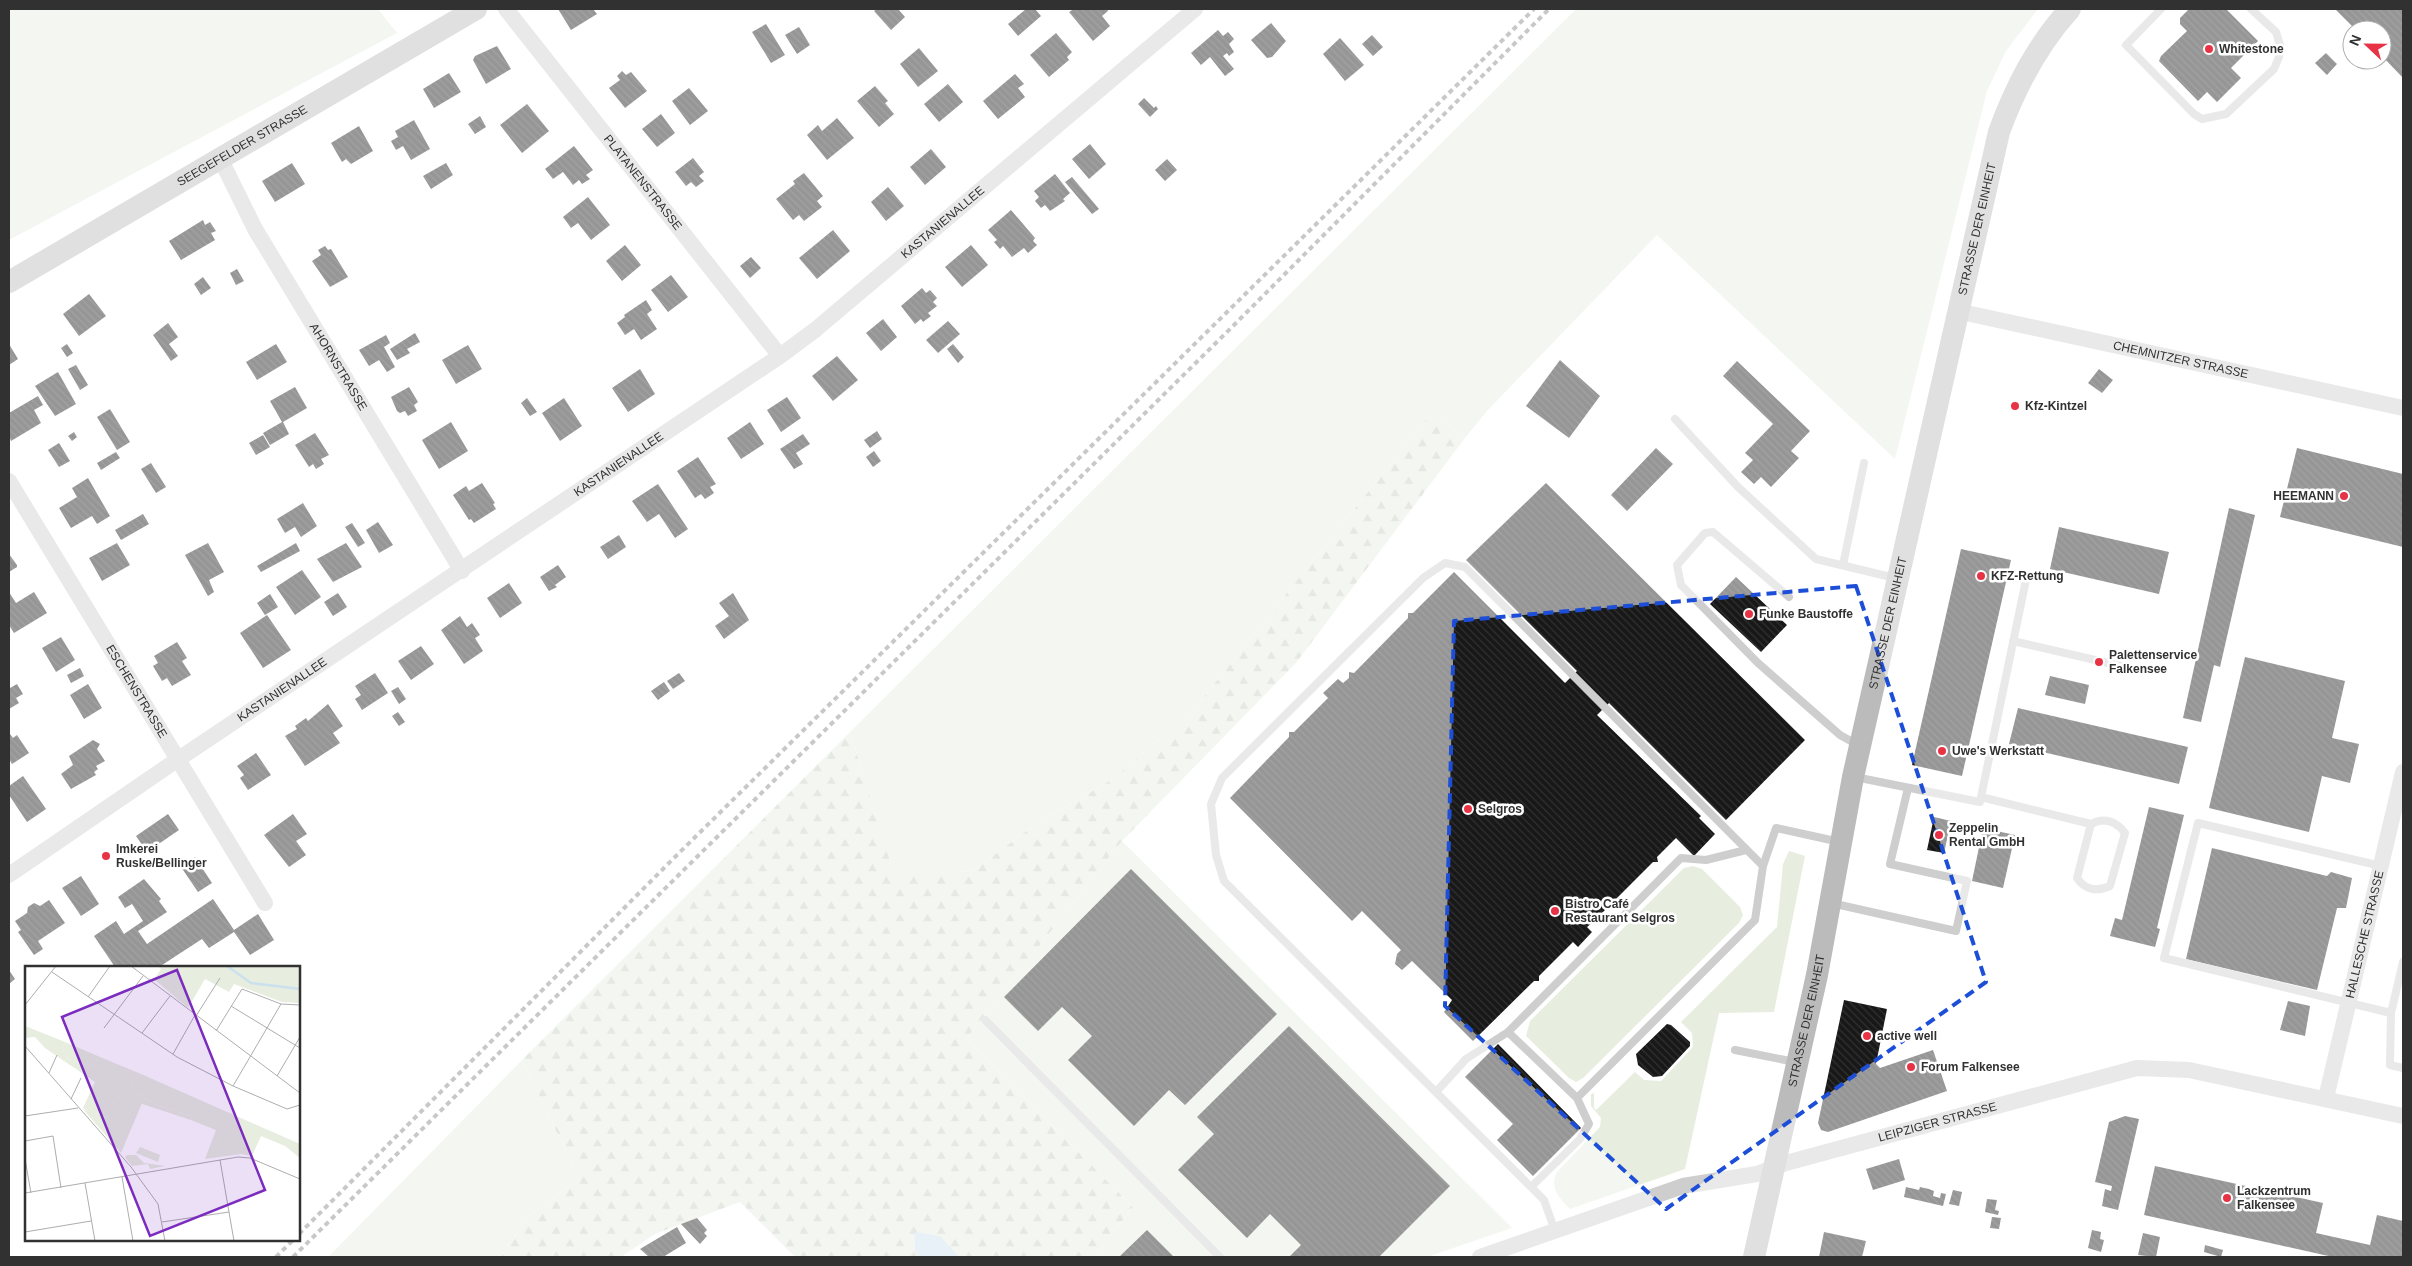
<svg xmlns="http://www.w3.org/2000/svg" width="2412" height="1266" font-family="Helvetica,sans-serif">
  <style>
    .grass { fill: #e7eddf }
    .forest { fill: url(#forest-firs) }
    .water { fill: #cbe1ed }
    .building { fill: url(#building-back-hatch) }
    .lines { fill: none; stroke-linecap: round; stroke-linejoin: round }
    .lane { stroke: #cecece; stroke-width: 8 }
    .street { stroke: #cecece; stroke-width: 16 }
    .secondary { stroke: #bbb; stroke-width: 22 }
    .rail { stroke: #868686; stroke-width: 4; stroke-dasharray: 5 4; stroke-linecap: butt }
    .marked { fill: none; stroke: #1d4ed8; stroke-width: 4; stroke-dasharray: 10 6; stroke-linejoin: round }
    .poi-dot { fill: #e73345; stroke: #fff; stroke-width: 2 }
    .labels { text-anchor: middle; stroke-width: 5; stroke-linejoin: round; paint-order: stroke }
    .poi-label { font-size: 12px; font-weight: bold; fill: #313131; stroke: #fff; text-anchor: start }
    .street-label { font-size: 12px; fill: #313131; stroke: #fff }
    .inset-river { fill: none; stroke: #cbe1ed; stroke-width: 2.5 }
    .inset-road { fill: none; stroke: #adadad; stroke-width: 1 }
    .view { fill: #7b2cbf; fill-opacity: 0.15; stroke: #7b2cbf; stroke-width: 2.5 }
    .inset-edge { fill: none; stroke: #313131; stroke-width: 2.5 }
  </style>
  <defs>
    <pattern id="forest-firs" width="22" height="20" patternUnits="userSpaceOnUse" patternTransform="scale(1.25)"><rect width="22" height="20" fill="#e7eddf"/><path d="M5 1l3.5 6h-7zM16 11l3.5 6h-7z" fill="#c7ccc0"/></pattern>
    <pattern id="building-back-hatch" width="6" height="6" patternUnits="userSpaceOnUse" patternTransform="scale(1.25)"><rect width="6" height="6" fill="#181818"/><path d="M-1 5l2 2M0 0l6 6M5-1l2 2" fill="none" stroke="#313131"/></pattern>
  </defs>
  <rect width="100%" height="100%" fill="#fff"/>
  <path class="grass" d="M9,9H378L397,33L9,240Z
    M1576,9H2038L2006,51L1987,91L1895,459L1657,235L1486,412L1465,438L1432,412L1194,709L1111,780L1033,826L973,871L894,875L850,732Z
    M1122,841L1512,1228L1427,1257H1094L1133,1207L966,1039Z
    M1789,851L1805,856L1774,1012L1719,1013L1685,1169L1570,1209C1559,1198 1549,1187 1557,1172L1600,1127L1601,1118L1591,1106V1094L1594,1093V1108L1596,1110L1635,1072L1644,1080L1661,1081L1693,1047L1692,1033L1681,1022L1777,927L1783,864Z
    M1693,866L1702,869L1740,907L1743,915L1739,923L1583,1078L1576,1082L1569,1078L1526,1036L1530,1021L1676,876L1684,868Z
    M522,1060L579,1179L527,1217L501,1257H328Z"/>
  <path class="forest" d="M1432,412L1465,438L1296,663L1122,841L966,1039L1133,1207L1094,1257H795L740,1202L655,1234L621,1257H501L527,1217L579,1179L522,1060L850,732L894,874L973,871L1033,826L1111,780L1194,709Z"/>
  <path class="water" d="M915,1232L940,1236L959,1257H919L915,1251Z"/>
  <path class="building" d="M558,9H593L597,14L571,30Z
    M877,9H898L905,17L891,30L874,11Z
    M1026,9H1035L1041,16L1018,36L1008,24Z
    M1074,9H1107L1108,11L1102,16L1110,26L1093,41L1069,12Z
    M2189,9H2226L2258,41L2231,68L2241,78L2217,102L2207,92L2198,101L2159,61L2161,56L2187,31L2180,24V18Z
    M2335,9H2403V78L2382,56V30H2356Z
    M1271,23L1286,41L1272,57L1267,58L1251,40Z
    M766,24L785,55L771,63L752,32Z
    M799,27L810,45L797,54L785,35Z
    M1218,30L1223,36L1228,32L1234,39L1229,44L1234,52L1229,56L1227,53L1223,56L1234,69L1225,76L1210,57L1201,65L1191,53Z
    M1056,33L1072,52L1067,57L1069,60L1049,77L1030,55Z
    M1372,35L1383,47L1373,56L1362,44Z
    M1340,38L1364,65L1345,81L1323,54Z
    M497,46L511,69L486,84L473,60L475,56Z
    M919,48L938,71L918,87L900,64Z
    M2326,53L2337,64L2327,75L2315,63Z
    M622,71L626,75L631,72L647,91L625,108L609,88L620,80L617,76Z
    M449,73L461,92L434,108L423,89Z
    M1015,74L1024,84L1018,88L1025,97L998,119L983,101Z
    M948,84L963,102L939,122L924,104Z
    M875,86L888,101L885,103L894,114L879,127L857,101Z
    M689,88L708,111L690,125L672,101Z
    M1144,98L1154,108L1156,106L1158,109L1150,117L1138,104Z
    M527,104L549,131L522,153L500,125Z
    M661,114L675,133L657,147L642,129Z
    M480,116L486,127L475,134L468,124Z
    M837,118L854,138L827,160L807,135L818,125L822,131Z
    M414,120L430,149L411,160L403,146L396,150L391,141L398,137L395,131Z
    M359,126L373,151L351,164L346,159L342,162L331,143Z
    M1090,144L1106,164L1089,179L1072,159Z
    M574,146L593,170L586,175L590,179L582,184L579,180L573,185L563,172L553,179L545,169Z
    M931,149L946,167L925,185L910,167Z
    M693,158L704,172L699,176L704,181L696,187L691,182L686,186L675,172Z
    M1167,159L1177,170L1165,181L1155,170Z
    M292,163L305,184L275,202L262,181Z
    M446,163L453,175L431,189L423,176Z
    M804,173L823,196L817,201L822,207L804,221L799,215L793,220L776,199L795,184L793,181Z
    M1055,174L1070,193L1063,199L1065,201L1050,211L1045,205L1041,208L1035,201L1039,197L1034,191Z
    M1072,177L1099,209L1092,214L1065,182Z
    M888,187L904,206L886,221L871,202Z
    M588,197L610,225L591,240L578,223L571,228L563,217Z
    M1011,210L1035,238L1033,241L1037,245L1028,253L1024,248L1012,257L1003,246L1000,249L994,242L997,240L988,230Z
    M203,220L205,225L210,222L216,231L211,233L215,240L181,260L169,241Z
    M833,230L850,251L817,279L799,258Z
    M625,245L641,265L622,281L606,261Z
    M971,245L988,265L962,287L945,267Z
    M325,246L328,250L331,249L348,277L330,287L312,261L321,255L318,250Z
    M751,257L761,268L750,278L740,266Z
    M237,269L244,281L236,285L230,273Z
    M671,275L688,297L668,312L651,290Z
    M203,277L211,288L201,295L194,284Z
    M922,288L926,293L930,290L937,298L933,302L937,306L928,313L931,316L923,322L921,319L915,324L901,306Z
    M89,294L106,316L79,336L63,314Z
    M646,300L652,310L647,314L657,329L641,340L634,329L625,335L617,323L625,317L624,315Z
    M883,319L897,337L881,351L866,333Z
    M948,321L960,334L938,353L926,340Z
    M168,323L178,337L169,344L178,356L171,361L153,335Z
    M415,333L420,342L407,349L410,353L397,360L390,349Z
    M386,335L390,343L384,347L395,367L387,372L379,360L369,366L359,350Z
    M9,344L18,359L9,365Z
    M67,344L73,353L67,357L61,348Z
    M276,344L287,362L257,380L246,362Z
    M953,344L964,357L958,363L947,349Z
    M468,345L482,369L456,384L442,360Z
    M837,356L858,380L833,401L812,376Z
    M1560,360L1600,396L1569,438L1526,406Z
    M1737,361L1810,431L1791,451L1799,458L1771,487L1761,477L1754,484L1741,472L1753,460L1745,453L1773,424L1723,376Z
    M76,365L88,385L80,390L68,369Z
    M640,369L655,394L628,412L612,388Z
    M2099,369L2113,380L2102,393L2088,383Z
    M58,372L76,404L55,416L35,386Z
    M295,387L307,408L283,422L289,434L270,445L263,433L282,422L270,401Z
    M409,387L418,402L414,405L417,411L408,416L405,411L400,413L397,411L391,397Z
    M38,396L43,405L34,410L41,423L11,441L9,436V413Z
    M787,397L801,418L781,432L767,410Z
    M527,398L537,412L530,416L521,403Z
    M564,398L582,426L560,441L542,413Z
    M110,409L130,442L117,450L97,417Z
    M451,422L468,451L439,469L422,440Z
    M750,422L764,444L741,459L727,438Z
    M877,431L882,439L870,448L864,440Z
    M74,432L77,437L72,441L68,436Z
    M315,433L329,455L321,459L324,464L316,469L313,464L309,467L295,445Z
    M803,434L810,444L796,453L803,464L794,469L780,449Z
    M263,435L270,447L256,455L249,443Z
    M59,443L70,461L59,467L48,450Z
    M1656,448L1673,464L1627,511L1611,495Z
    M2297,448L2403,474V547L2280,517Z
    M874,451L881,461L873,467L866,457Z
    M116,452L120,458L101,470L97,463Z
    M698,457L716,484L710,487L714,493L705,499L701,494L695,498L677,471Z
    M151,463L166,487L156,493L141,469Z
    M88,478L110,516L97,524L92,516L71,528L59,508L77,497L72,488Z
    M482,483L495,503L493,504L496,509L474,523L471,519L469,520L453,495L466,486L469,491Z
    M1546,483L1805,740L1726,820L1609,703L1597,715L1701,816L1699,818L1715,834L1694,856L1676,838L1657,857L1658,862H1653L1598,917V922H1593L1587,927L1592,932L1578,947L1573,942L1539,976V981H1534L1473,1041L1444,1012L1452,1000L1412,961L1402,970L1395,964L1397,954L1401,950L1362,911L1352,921L1230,798L1289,737V732H1294L1328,698L1323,693L1338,679L1343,683L1349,678V672L1354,673L1408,618V613H1413L1454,572L1565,683L1577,671L1466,560Z
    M658,484L688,529L675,538L659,514L647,522L632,501Z
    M303,503L317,526L301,537L295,527L285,533L277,519Z
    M2229,508L2255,515L2220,667L2214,665L2201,722L2183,718Z
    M143,514L149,524L121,540L115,530Z
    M378,522L393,545L379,553L366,530Z
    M352,523L365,543L358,547L345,527Z
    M2059,527L2169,552L2159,594L2050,569Z
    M619,535L626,547L608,559L600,547Z
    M117,543L130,565L102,581L89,558Z
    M208,543L224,572L209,580L214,592L208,596L185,555Z
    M296,543L300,551L261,572L257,566Z
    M346,543L362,567L333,582L317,559Z
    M1961,549L2011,560L1962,776L1912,765Z
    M9,554L17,565V567L9,572Z
    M558,565L566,577L555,585L557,587L549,591L540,577Z
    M302,570L321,597L295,615L276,587Z
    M1736,577L1787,625L1761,652L1710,604Z
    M509,583L522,603L500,618L487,598Z
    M9,592L16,603L34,592L47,613L14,633L9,625Z
    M338,593L347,607L333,616L324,602Z
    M733,593L749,620L724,639L715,626L729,616L719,603Z
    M270,594L278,607L265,615L257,603Z
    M267,615L291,650L263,668L240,633Z
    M460,616L467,627L472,623L480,635L475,638L483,651L464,664L441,630Z
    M61,637L75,660L56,672L42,648Z
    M177,642L187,658L182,661L191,675L172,686L167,678L162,681L153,666L158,663L154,656Z
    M421,646L434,664L411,680L398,661Z
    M2245,657L2345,681L2332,738L2359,744L2350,783L2322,776L2309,832L2209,808Z
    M80,668L84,676L71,683L67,675Z
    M375,673L388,693L362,710L355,699L361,695L355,686Z
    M679,673L685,681L673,689L667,681Z
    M2050,676L2089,685L2085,704L2045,695Z
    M664,682L670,691L658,700L651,691Z
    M17,684L23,694L16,698L19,703L9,709V685L10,688Z
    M88,684L102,708L84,719L70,695Z
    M398,687L406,699L399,704L391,691Z
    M328,704L343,726L333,733L340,743L305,766L285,736L297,729L295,726L306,718L308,721Z
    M2018,708L2188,747L2179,784L2009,744Z
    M398,712L405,722L399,726L392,716Z
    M10,734L13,738L17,735L29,753L12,764L9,759Z
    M93,740L100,744L97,749L105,761L96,766L98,769L94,772L96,775L71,789L61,774L73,765L69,756Z
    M256,753L271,775L248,790L240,778L244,775L237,766Z
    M23,776L46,809L27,822L9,795V786Z
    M2149,807L2184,815L2157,928L2160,929L2155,947L2110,936L2115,918L2122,920Z
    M168,814L179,830L147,852L136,836Z
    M293,814L307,834L296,841L306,855L289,867L264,835Z
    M1934,817L1951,821L1944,853L1927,850Z
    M1983,828L2015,835L2003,888L1972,881Z
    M2212,848L2327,876L2331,872L2352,878L2346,908H2337L2317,990L2186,959Z
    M195,857L212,883L198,892L181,867Z
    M1131,869L1277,1014L1185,1105L1169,1090L1134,1126L1068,1060L1092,1036L1062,1007L1038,1031L1004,997Z
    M81,876L99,904L81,916L62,888Z
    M144,879L161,899L159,901L167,912L138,931L147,944L213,899L234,930L258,914L274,940L250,955L234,932L209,948L202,939L159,967H115L94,936L116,921L124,934L143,921L132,904L125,908L118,897Z
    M49,900L65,923L38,941L43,949L34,955L18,932L21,930L15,921L27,913L28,907L34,903L40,906Z
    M9,970L15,979L9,984Z
    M1844,1000L1887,1009L1876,1064L1880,1068L1933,1050L1947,1091L1828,1132L1821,1130L1818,1123Z
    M2288,1001L2310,1006L2305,1036L2280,1030Z
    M1667,1024L1671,1025L1690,1042V1046L1662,1076L1653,1077L1638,1065L1636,1054Z
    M1289,1026L1450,1186L1379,1257H1289L1301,1245L1270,1214L1247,1238L1178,1170L1214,1134L1197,1117Z
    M1498,1044L1581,1128L1533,1176L1497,1140L1513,1124L1465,1077Z
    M2125,1116L2139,1119L2118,1210L2102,1206L2105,1189L2111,1191L2112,1186L2095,1182L2109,1122Z
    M1899,1159L1905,1180L1873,1190L1866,1169Z
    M2155,1166L2323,1203L2316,1233L2370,1245L2377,1215L2403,1221V1257H2333L2144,1215Z
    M1906,1187L1919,1190L1920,1187L1929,1189L1934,1191L1933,1196L1940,1198L1941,1193L1946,1194L1943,1206L1904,1197Z
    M1953,1190L1962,1192L1959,1206L1949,1204Z
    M1987,1199L1997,1200L1995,1210L1999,1211L1998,1215L1985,1212Z
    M1992,1217L2001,1218L1999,1229L1990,1228Z
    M697,1218L707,1230L704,1233L707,1236L700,1244L681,1224Z
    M677,1227L686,1243L663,1257H649L640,1249Z
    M1147,1230L1174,1257H1119Z
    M2092,1230L2101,1232L2100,1239L2104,1240L2101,1252L2088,1248Z
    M1824,1232L1866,1241L1862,1257H1819Z
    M2143,1233L2160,1237L2156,1257L2138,1255Z
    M2205,1245L2223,1250L2221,1257L2204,1252Z"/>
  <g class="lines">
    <path class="lane" d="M2161,9L2126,45L2194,114L2202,119L2226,114L2274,69L2279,57L2280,45L2276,32L2251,9
      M1675,419L1738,487L1816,559L1895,578
      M1843,565L1864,463
      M1789,597L1713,532L1705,533L1677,565L1681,585L1758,663L1840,735L1858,745
      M2013,641L2121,666
      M1855,777L1980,802L2027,575
      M1981,797L2091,824C2104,817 2116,821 2125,833L2110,886C2097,892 2085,890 2077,878L2091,824
      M1763,866L1776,828L1840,842
      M2381,866L2198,823L2164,958L2391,1013L2390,1065L2403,1068
      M1831,903L1956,931L1967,881L1890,864L1908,788
      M2391,1013L2403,962
      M985,1020L1220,1257
      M1508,1032L1577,1098
      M1735,1050L1795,1062
      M1436,1092L1466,1059L1508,1032L1681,858L1706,860L1746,850
      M1531,1187L1580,1139L1589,1124L1577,1098L1755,920L1763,866L1465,567L1445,563L1423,578L1222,778L1211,804L1216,855L1224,881L1531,1187L1544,1200L1555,1231"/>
    <g class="street">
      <path id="s1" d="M506,9L780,356"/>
      <path id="s2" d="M221,160L255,229L462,571"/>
      <path id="s3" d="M1957,311L2403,408"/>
      <path id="s4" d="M9,481L265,903"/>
      <path id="s5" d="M9,875L177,760L780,356L815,330L1195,9"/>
      <path id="s6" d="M2326,1098L2403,772"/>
      <path id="s7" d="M1480,1257L1683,1186L1757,1174L1786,1163L2137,1068L2189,1070L2403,1116"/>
    </g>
    <g class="secondary">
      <path id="s8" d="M9,282L476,9"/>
      <path id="s9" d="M1754,1257L1817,975L1853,777L1999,132C2016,86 2037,45 2070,9"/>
    </g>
    <path class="rail" d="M299,1234L676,856L1534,9
      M276,1257L293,1240
      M293,1257L1232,327L1549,9"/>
  </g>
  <path d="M0 0H2412V1266H0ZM1856,586L1986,982L1666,1209L1445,1006L1454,621Z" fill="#fff" fill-opacity=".55" fill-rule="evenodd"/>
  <path class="marked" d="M1856,586L1986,982L1666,1209L1445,1006L1454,621Z"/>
  <g class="poi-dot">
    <circle cx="2209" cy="49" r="5"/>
    <circle cx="2015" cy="406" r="5"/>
    <circle cx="2344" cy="496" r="5"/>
    <circle cx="1981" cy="576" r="5"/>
    <circle cx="1749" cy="614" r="5"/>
    <circle cx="2099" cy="662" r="5"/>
    <circle cx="1942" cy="751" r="5"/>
    <circle cx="1468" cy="809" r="5"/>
    <circle cx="1939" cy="835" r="5"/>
    <circle cx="106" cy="856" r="5"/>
    <circle cx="1555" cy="911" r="5"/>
    <circle cx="1867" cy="1036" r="5"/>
    <circle cx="1911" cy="1067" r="5"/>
    <circle cx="2227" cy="1198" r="5"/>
  </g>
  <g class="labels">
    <g class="poi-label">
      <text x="2219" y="53">Whitestone</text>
      <text x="2025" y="410">Kfz-Kintzel</text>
      <text x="2334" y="500" text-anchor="end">HEEMANN</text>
      <text x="1991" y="580">KFZ-Rettung</text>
      <text x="1759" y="618">Funke Baustoffe</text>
      <text x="2109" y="659">Palettenservice<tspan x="2109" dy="14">Falkensee</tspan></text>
      <text x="1952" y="755">Uwe's Werkstatt</text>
      <text x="1478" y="813">Selgros</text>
      <text x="1949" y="832">Zeppelin<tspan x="1949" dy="14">Rental GmbH</tspan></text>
      <text x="116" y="853">Imkerei<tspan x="116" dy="14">Ruske/Bellinger</tspan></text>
      <text x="1565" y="908">Bistro Café<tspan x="1565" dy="14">Restaurant Selgros</tspan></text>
      <text x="1877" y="1040">active well</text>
      <text x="1921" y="1071">Forum Falkensee</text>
      <text x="2237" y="1195">Lackzentrum<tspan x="2237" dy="14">Falkensee</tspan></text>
    </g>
    <g class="street-label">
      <text dy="4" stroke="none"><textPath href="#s8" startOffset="270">SEEGEFELDER STRASSE</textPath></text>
      <text dy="4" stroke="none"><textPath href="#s1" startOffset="221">PLATANENSTRASSE</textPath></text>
      <text dy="4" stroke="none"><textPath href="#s5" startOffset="1140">KASTANIENALLEE</textPath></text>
      <text dy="4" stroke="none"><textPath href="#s9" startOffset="1052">STRASSE DER EINHEIT</textPath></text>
      <text dy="4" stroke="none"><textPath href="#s3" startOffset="229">CHEMNITZER STRASSE</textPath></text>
      <text dy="4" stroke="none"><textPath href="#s2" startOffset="238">AHORNSTRASSE</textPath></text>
      <text dy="4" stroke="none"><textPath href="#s5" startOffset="735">KASTANIENALLEE</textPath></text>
      <text dy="4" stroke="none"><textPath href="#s9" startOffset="648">STRASSE DER EINHEIT</textPath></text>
      <text dy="4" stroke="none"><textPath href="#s5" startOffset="330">KASTANIENALLEE</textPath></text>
      <text dy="4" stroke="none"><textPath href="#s4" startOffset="246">ESCHENSTRASSE</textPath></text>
      <text dy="4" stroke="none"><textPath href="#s6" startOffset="168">HALLESCHE STRASSE</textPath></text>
      <text dy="4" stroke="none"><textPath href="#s9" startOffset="242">STRASSE DER EINHEIT</textPath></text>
      <text dy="4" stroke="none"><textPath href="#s7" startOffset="478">LEIPZIGER STRASSE</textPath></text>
    </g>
  </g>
  <g transform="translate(25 966)">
    <rect width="275" height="275" fill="#fff"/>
    <path d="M133,0H275V37L257,36L209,18L204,26L180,13L163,42L129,13L136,3ZM40,76L75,91L66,100L44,94L37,83ZM116,108L275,178V192L260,180L236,170L227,190L216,188L180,193L191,164L166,154L167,150L131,139L108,125L105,118ZM93,130L117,137L96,187L58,143L83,152ZM115,181L135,189L133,196L111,187ZM102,189H111L119,197L140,200L125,203L123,198L107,200L100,191Z" fill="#e7eddf"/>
    <path d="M0,60L40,76L37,83L44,94L66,100L75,91L116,108L105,118L108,125L131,139L167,150L166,154L93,130L84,152L65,146L58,142L70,116L20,82L10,71L0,72Z" fill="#e7eddf"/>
    <path class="inset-river" d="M202,0L226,17L275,23"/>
    <path class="inset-road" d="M106,0L275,127M27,6L152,91L208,120L262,143L275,139M63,31L85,0M0,39L31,0M206,40L275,82M171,50L195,12M79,62L118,10M191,65L217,23L256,38L275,39M117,67L145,30M0,80L106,201L133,238L140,275M148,88L170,49M24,107L32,89M252,110L275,71M208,120L256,38M46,133L56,112M0,150L53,142M0,175L28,170L36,222M0,193L6,227M195,194L209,275M97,211L108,275M60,217L70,275M0,227L213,191L225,192L275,213M137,256L204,246M0,266L66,255"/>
    <path class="view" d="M152,4L240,224L125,270L37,51Z"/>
    <rect width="275" height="275" class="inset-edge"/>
  </g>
  <rect width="2412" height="1266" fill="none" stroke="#313131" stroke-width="20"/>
  <g transform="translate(2367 45) rotate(292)"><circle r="24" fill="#ffffff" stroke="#adadad"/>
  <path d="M0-4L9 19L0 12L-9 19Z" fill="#e73345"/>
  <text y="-8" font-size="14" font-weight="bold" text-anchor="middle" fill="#313131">N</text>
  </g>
</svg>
